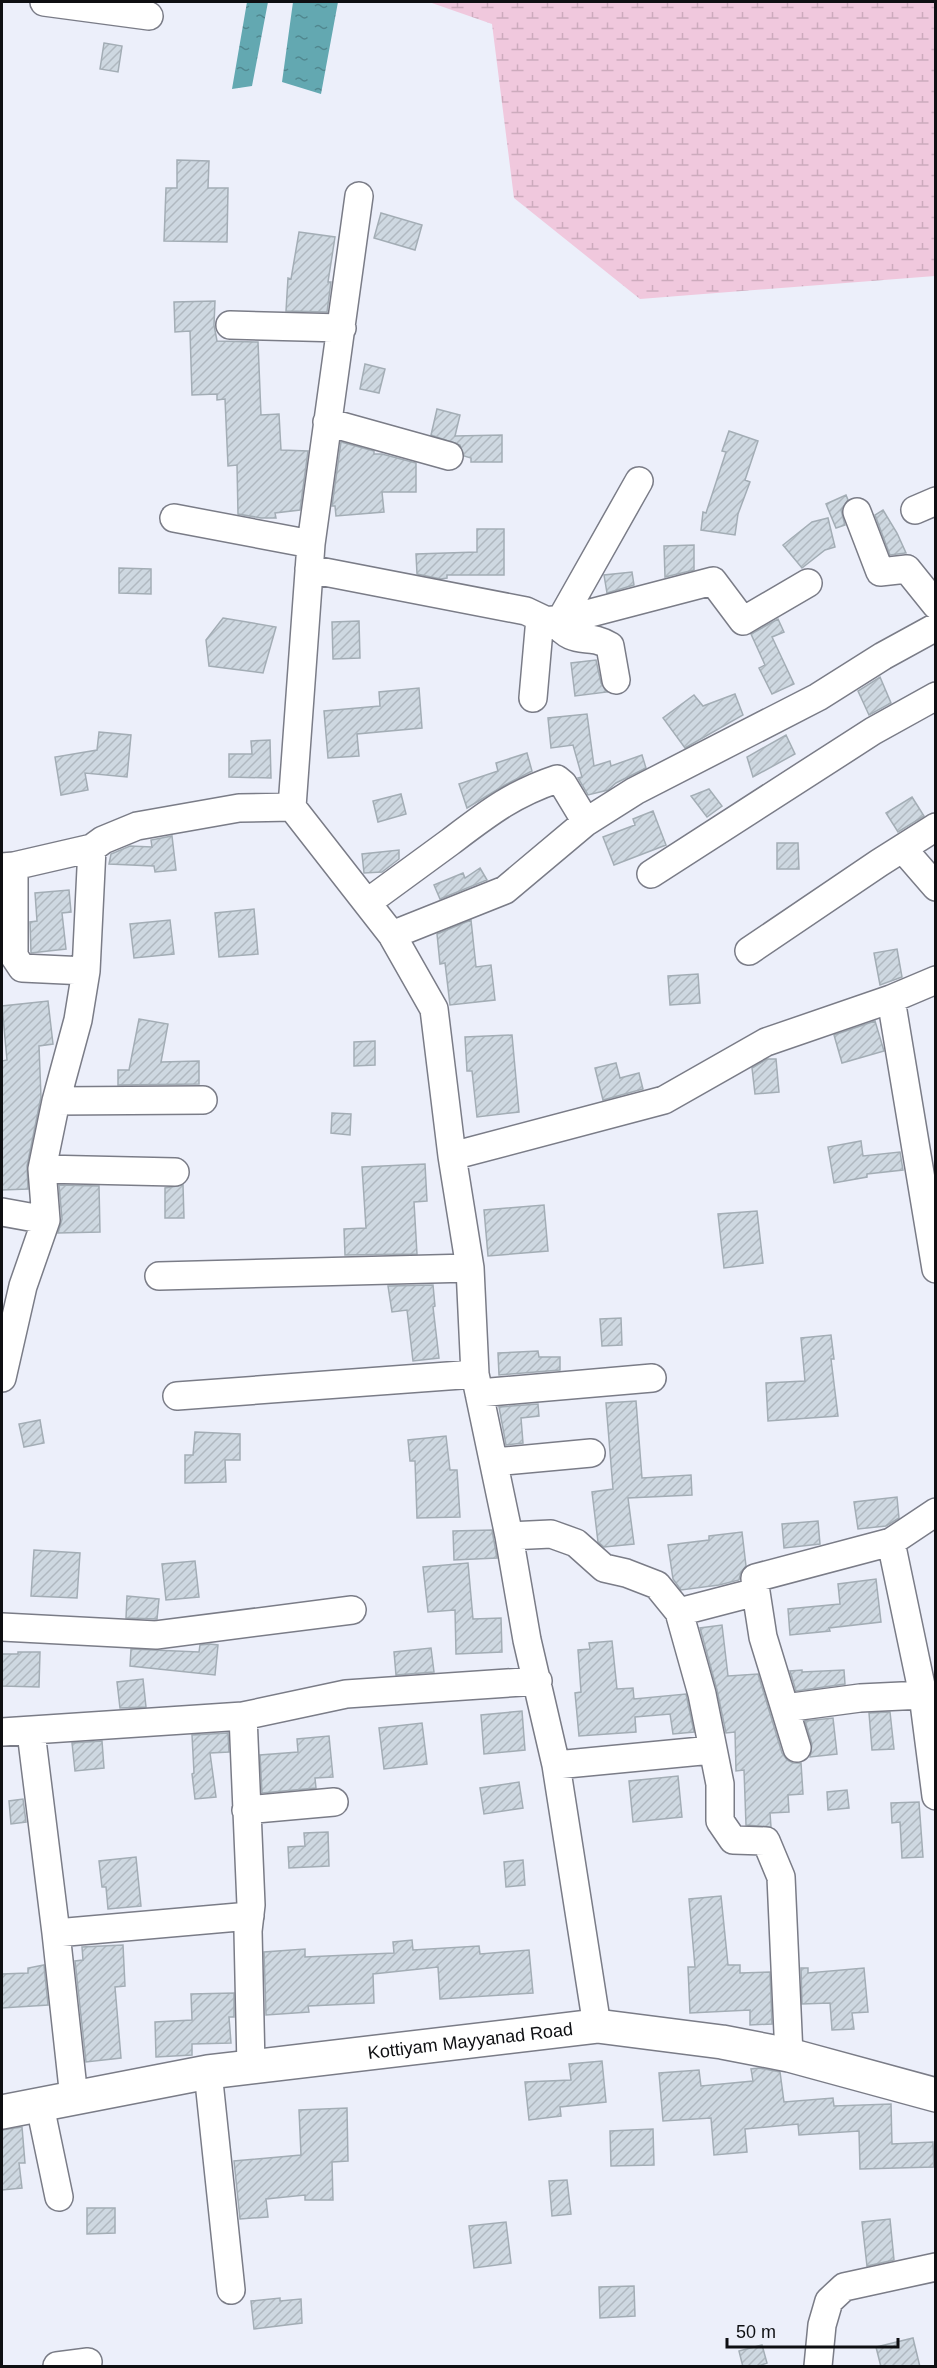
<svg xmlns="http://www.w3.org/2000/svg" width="937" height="2368" font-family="Helvetica,sans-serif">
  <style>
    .wetland { fill: url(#wetland-marsh) }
    .water { fill: url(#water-ripples) }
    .building { fill: url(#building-hatch); stroke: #a3adb5; stroke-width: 1.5 }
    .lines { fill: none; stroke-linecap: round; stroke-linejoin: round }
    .minor-casing { stroke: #7a7c87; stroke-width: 30 }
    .tertiary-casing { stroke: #7a7c87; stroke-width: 36 }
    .minor { stroke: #fff; stroke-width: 27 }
    .tertiary { stroke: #fff; stroke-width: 33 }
    .labels { text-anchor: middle; stroke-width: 6; stroke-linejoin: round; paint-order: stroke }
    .street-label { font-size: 18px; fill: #0e0f12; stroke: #eceffa }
  </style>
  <defs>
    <pattern id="wetland-marsh" width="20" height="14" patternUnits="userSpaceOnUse" patternTransform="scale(1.5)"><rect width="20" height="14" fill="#f0c8dd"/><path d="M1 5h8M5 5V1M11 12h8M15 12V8" fill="none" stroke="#cdabbd"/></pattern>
    <pattern id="water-ripples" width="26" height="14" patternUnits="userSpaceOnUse" patternTransform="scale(1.5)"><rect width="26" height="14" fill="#63a8b1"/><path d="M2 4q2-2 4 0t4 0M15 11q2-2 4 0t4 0" fill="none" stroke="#50878f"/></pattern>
    <pattern id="building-hatch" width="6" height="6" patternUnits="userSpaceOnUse" patternTransform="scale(1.5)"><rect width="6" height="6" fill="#ced8e1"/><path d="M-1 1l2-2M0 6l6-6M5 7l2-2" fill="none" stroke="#b0b8c0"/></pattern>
  </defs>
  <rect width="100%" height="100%" fill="#eceffa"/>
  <path class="wetland" d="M429,2H935V276L640,299L514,198L492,24Z"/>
  <path class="water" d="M247,2H268L252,86L232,89Z
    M293,2H338L321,94L282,82Z"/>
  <path class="building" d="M104,43L122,46L118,72L100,69Z
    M177,160L209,161L208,188H228L227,242L164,241L166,188H177Z
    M381,213L422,225L415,250L374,238Z
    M299,232L335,237L328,282H331L327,312L286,311L288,278L291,279Z
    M215,301L214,325L217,341L258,342L261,415L279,414L281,450L308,451L300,510L275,513L276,518H261L238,514L237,465L228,466L225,399L217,400V394L192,395L190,331L175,332L174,302Z
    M365,364L385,369L379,393L360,389Z
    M437,409L460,415L455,436L502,435V462H471V458L464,456L460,445L431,435Z
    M729,431L758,441L745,480L750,482L738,514L735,535L701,530L703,512L706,513L726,452L722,451Z
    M341,442L374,451V454H382L416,463V492H382L384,512L336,516L335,506H332Z
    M846,495L848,500L841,510L845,525L836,528L826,504Z
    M883,510L897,533L906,553L890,555L875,515Z
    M828,518L835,547L825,550L802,568L783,545L812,522Z
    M477,529H504V575H447V578L441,579L417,574L416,554L477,552Z
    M694,545V570L665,577L664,546Z
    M119,568L151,569V594L119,593Z
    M632,572L634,585L607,593L604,575Z
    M223,618L276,627L263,673L209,666L206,640Z
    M778,619L784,632L772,637L794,684L772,694L759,668L765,665L751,634Z
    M359,621L360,658L333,659L332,622Z
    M596,660L601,683L607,692L575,696L571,663Z
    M880,677L891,703L869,715L858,691Z
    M419,688L422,728L357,734L359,756L328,758L324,711L380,706L379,692Z
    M735,694L743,715L685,748L663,718L694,695L703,706Z
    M587,714L594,766L610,761L611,766L642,755L646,768L616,783L608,790L588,795L578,778L582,777L573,745L551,748L548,718Z
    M99,732L131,735L127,777L85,773L88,790L61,795L55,757L97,750Z
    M786,735L795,754L753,777L747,757Z
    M270,740L271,778L229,777V754H252L251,741Z
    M527,753L532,771L505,785L467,808L459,784L498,771L496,763Z
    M709,789L722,806L707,817L691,796Z
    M401,794L406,814L378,822L373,801Z
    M912,797L924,816L898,832L886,813Z
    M653,811L666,845L614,865L603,837L635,825L633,819Z
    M172,836L176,870L155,872L154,866L109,864L111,854L130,846L152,847L151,840Z
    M777,843H798L799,869H777Z
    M399,850V859L382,872L364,873L362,854Z
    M480,868L487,880L440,899L434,885L463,873L465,878Z
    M69,890L71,912L62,913L66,949L31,953L30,922L37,921L35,893Z
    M254,909L258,954L219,957L215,913Z
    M170,920L174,954L134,958L130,924Z
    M471,920L476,967L491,965L495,1000L450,1005L445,963L440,964L437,934Z
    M897,949L902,977L880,985L874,953Z
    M698,974L700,1003L670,1005L668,976Z
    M48,1001L53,1044L39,1046L41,1097L27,1166L28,1189L2,1190V1061L7,1060L2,1006Z
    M139,1019L168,1024L161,1062L199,1061V1084L118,1085V1070H129Z
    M875,1021L884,1051L842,1063L834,1035Z
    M512,1035L519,1112L477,1117L472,1071H467L465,1037Z
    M375,1041V1065L354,1066V1042Z
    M767,1059H776L779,1092L755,1094L752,1068Z
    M616,1063L620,1078L639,1073L643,1089L603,1100L595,1068Z
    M332,1113L351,1114L350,1135L331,1133Z
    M861,1141L863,1156L900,1152L903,1170L867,1174V1177L834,1183L828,1147Z
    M425,1164L427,1201L414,1202L417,1254L345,1255L344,1229L366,1228L362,1167Z
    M59,1185L99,1186L100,1232L58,1233L62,1219Z
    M183,1185L184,1218H165V1188Z
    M544,1205L548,1251L488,1256L484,1210Z
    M757,1211L763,1263L724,1268L718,1214Z
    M433,1285L435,1306L433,1307L439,1358L413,1361L407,1310L392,1312L388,1286Z
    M621,1318L622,1345L602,1346L600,1319Z
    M831,1335L834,1359H831L838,1416L768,1421L766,1383L805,1381L801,1338Z
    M538,1351L539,1357H560V1370L499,1375L498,1353Z
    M636,1401L642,1478L691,1475L692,1495L628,1498L634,1544L604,1547L598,1542L592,1492L613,1489L606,1403Z
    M538,1404L539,1416L521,1418L523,1443L506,1445L499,1407Z
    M40,1420L44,1443L24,1447L19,1424Z
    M195,1432L240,1434V1460H225L226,1482L185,1483V1455H193Z
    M446,1436L450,1470H457L460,1517L417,1518L415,1461H410L408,1440Z
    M897,1497L899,1518L886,1526L858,1529L854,1502Z
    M818,1521L820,1544L784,1548L782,1524Z
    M492,1530L497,1558L454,1560L453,1531Z
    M742,1532L746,1566L741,1572L739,1580L719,1585L681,1590L673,1579L668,1545L709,1540V1536Z
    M34,1550L80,1553L77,1598L31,1596Z
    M195,1561L199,1597L166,1600L162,1564Z
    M468,1563L473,1619L501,1618L502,1652L456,1654L455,1610L428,1612L423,1567Z
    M876,1579L881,1622L829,1628L830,1631L790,1635L788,1609L840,1604L838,1584Z
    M127,1596L159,1599L157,1619L126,1618Z
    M722,1625L728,1676L758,1674L782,1753L787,1760L793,1763H801L803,1794L788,1795L789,1812L770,1813L771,1827L746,1825L744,1770L736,1771L735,1732L726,1733L717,1690L700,1628Z
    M612,1641L617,1689L633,1688L634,1699L686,1694L694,1732L673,1734L670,1714L635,1717L636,1732L579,1736L575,1693L581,1692L578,1650L590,1649L589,1643Z
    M210,1644L218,1645L215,1675L130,1666L131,1649L199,1652L200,1645Z
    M431,1648L434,1672L396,1675L394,1652Z
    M18,1652H40L39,1687L2,1686V1654H18Z
    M802,1670V1672L844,1670L845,1684L796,1691L790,1671Z
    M143,1679L146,1707L120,1708L117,1682Z
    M522,1711L525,1750L484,1754L481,1715Z
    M890,1712L894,1749L872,1750L869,1713Z
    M833,1718L837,1754L810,1757L812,1744L805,1721Z
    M422,1723L427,1764L384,1769L379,1728Z
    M228,1733L229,1752L210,1753L216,1797L195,1799L192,1774L194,1773L192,1735Z
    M329,1736L333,1777L315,1778L316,1788L262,1793L260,1755L298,1752L297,1739Z
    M102,1741L104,1768L75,1771L72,1743Z
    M678,1776L682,1817L633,1822L629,1781Z
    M519,1782L523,1808L484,1814L480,1788Z
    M847,1790L849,1808L828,1810L827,1792Z
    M23,1799L26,1822L11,1824L9,1801Z
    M919,1802L923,1857L902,1858L900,1822L892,1823L891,1803Z
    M328,1832L329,1866L289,1868L288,1847L305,1846L304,1833Z
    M136,1857L141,1906L108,1909L106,1887H102L99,1861Z
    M523,1860L525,1885L506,1887L504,1862Z
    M721,1896L728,1965H740V1973L770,1972L772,2024L750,2025V2010L690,2013L688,1967H695L689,1899Z
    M412,1940L413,1950L479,1946L480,1954L529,1950L533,1993L440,1999L438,1967L373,1974L374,2003L308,2006L309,2012L266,2015L264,1952L305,1949V1957L394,1953L393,1942Z
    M123,1945L125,1986L115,1987L121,2058L86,2062L75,1961L83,1960L82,1947Z
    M44,1965L48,2005L2,2008V1974L28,1973V1968Z
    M801,1968H808V1973L864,1968L868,2012L852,2013L854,2029L832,2030L830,2003L802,2004Z
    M234,1993V2017H229L231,2043L192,2044V2055L156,2057L155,2022L192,2020L191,1994Z
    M602,2061L606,2102L560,2107L561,2116L529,2120L525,2082L571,2080L569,2064Z
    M759,2068L780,2072L784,2102L833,2098L834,2106L891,2104L892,2144L933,2142L934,2167L860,2169L859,2131L799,2135L798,2124L745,2129L747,2152L714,2155L711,2118L663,2121L659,2073L699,2070L701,2086L753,2081L751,2069Z
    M347,2108L348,2161L332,2162L333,2200H305V2195L266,2199L268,2217L240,2219L234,2161L301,2155L299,2110Z
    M22,2127L25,2163H19L22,2188L2,2190V2130Z
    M653,2129L654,2165L611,2166L610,2131Z
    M567,2180L571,2214L552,2216L549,2181Z
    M87,2208H115V2233L87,2234Z
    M890,2219L894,2260L867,2266L862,2222Z
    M506,2222L511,2263L474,2268L469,2226Z
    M634,2286L635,2316L600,2318L599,2287Z
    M280,2298V2301L301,2299L302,2323L254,2329L251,2301Z
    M913,2338L920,2367H881L876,2347Z
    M762,2345L767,2363L756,2367H743L739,2351Z"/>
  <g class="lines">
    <g class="minor-casing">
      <path id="minor" d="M44,2L149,16
        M359,196L311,544L292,807L392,935L434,1009L452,1156L470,1268L475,1374L509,1536L527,1640L556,1765L597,2026
        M230,325L342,328
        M327,422L449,456
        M915,510L936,501
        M857,512L880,572L907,569L936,605
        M174,518L311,544
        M309,569L526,611L545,620L560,621L713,581L743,621L808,583
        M553,620C576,649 586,631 610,646L616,680
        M560,621L639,481
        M533,698L540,618
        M903,849L936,887
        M14,866V956L22,968L86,971
        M2,867L14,866L92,848L103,840L137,826L239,808L292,807
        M651,874L873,731L936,696
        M368,902C395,882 423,862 450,842C487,814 512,794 557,779L563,784L586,822
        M392,935L505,890L586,822L635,791L818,697L883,656L936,627
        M749,951L879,863L936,827
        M936,980L891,999L936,1269
        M56,1101L203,1100
        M452,1156L664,1100L766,1042L891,999
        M42,1169L175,1172
        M2,1212L46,1220
        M159,1276L470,1268
        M2,1378L23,1286L46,1220L42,1169L56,1101L78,1020L86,971L92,848
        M479,1393L652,1378
        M177,1396L475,1374
        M494,1462L591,1453
        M509,1536L551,1534L576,1543L604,1568L626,1573L657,1585L679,1612L756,1592L755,1578L891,1542L936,1512
        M891,1542L923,1695L936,1796
        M756,1592L763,1637L797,1748
        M679,1612L702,1694L720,1784V1821L733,1840L766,1841L781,1877L789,2055
        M2,1627L156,1635L352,1610
        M785,1708L860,1698L923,1695
        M243,1716L251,1905L248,1931L251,2067
        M2,1732L243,1716L346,1694L538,1681
        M31,1732L56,1933L74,2098
        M556,1765L712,1750
        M246,1810L334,1802
        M56,1933L250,1916
        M208,2072L231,2290
        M40,2106L59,2197
        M57,2366L88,2362
        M818,2366L822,2325L829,2301L844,2287L936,2267"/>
    </g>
    <g class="tertiary-casing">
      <g id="tertiary">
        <path id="s1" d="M2,2112L208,2072L597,2026L722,2042L789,2055L936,2095"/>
      </g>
    </g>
    <use href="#minor" class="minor"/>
    <use href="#tertiary" class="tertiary"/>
  </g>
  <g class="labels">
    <g class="street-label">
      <text dy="6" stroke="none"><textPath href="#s1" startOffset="474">Kottiyam Mayyanad Road</textPath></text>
    </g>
  </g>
  <rect width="937" height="2368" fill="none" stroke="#0e0f12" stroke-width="6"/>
  <path d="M727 2338v9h171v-9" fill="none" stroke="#0e0f12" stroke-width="3"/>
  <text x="736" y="2338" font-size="18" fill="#0e0f12" stroke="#eceffa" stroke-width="4.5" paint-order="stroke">50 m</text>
</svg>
